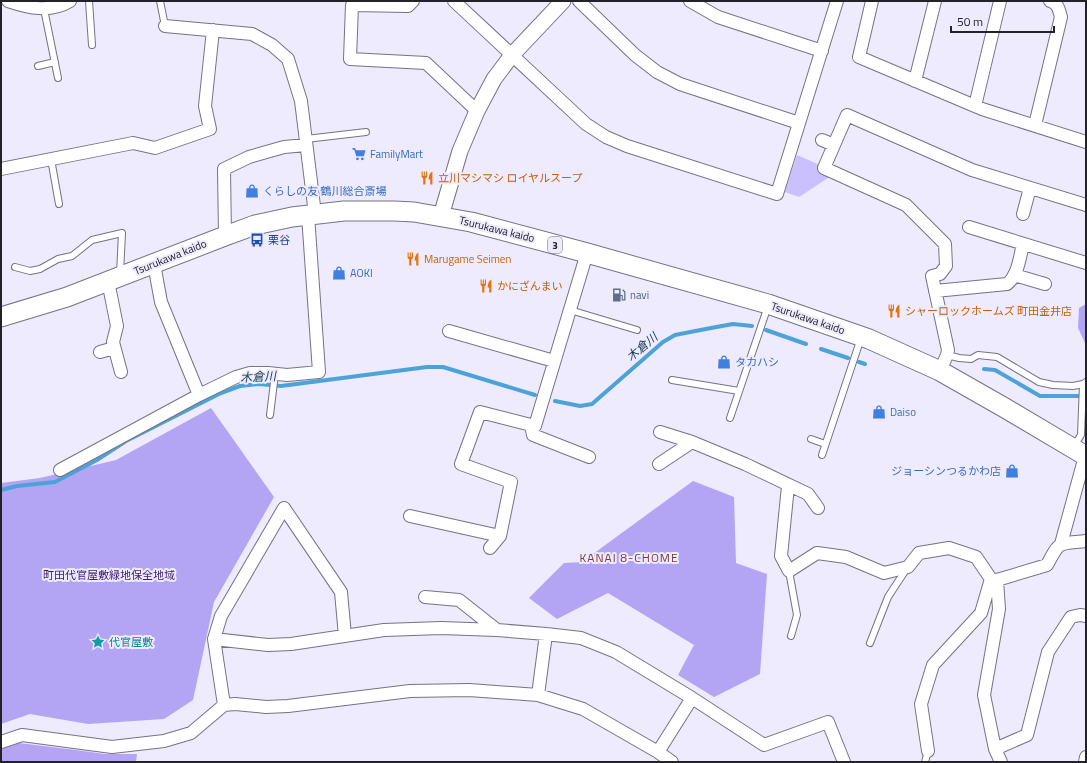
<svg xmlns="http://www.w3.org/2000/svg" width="1087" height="763" font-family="'Titillium Web','Noto Sans JP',sans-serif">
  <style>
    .green { fill: #cbc0ff }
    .forest { fill: #b4a4f4 }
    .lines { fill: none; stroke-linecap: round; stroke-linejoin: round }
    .stream { stroke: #4da3d8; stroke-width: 4 }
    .service-casing { stroke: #757383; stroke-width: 8 }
    .minor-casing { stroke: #757383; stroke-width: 14 }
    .tertiary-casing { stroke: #757383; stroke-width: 17 }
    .primary-casing { stroke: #757383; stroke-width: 21 }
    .service { stroke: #fff; stroke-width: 6 }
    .minor { stroke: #fff; stroke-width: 12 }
    .tertiary { stroke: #fff; stroke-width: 15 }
    .primary { stroke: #fff; stroke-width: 19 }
    .labels { text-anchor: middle; stroke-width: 4; stroke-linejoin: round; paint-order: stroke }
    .shield { fill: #edebfd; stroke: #605e68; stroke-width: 1 }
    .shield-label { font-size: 10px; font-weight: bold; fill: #232228 }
    .shop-label { font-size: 11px; fill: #366cbe; stroke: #edebfd; text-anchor: start }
    .food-label { font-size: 11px; fill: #c56008; stroke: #edebfd; text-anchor: start }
    .street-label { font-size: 11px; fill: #232228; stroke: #edebfd }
    .transit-label { font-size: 11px; fill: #164399; stroke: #edebfd; text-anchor: start }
    .service-label { font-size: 11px; fill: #4e5e75; stroke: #edebfd; text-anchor: start }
    .park-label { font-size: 11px; fill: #3a1a74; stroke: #edebfd }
    .culture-label { font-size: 11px; fill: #0d838f; stroke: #edebfd; text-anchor: start }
    .water-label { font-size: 12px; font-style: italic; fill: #13384e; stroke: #edebfd }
    .neighbourhood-label { font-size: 12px; letter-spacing: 1px; fill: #813938; stroke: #edebfd }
  </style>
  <rect width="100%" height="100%" fill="#edebfd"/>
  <path class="green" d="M797,155L820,165L818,170L831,176L799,197L785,192Z"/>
  <path class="forest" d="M1086,304V345L1078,328L1079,308Z
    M211,408L274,497L214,602L193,700L164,719L88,724L30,714L1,724V483L40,478L116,460Z
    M693,481L734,497L736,563L767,574L760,674L714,697L678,675L694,645L608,593L557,619L529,598L564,563L582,562Z
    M19,743L76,750L105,754H137L136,762H1V749Z"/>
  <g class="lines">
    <path class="stream" d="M766,330L806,344
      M821,349L848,358
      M859,362L865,364
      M984,369L995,370L1040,396H1086
      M555,401L580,406L592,404L663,342L675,335L711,328L733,324L752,326
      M1,490L17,486L55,482L97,460L126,441L221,393L240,386L259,384L281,386L427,367H443L535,395"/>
    <g class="service-casing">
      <path id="service" d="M89,1L92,45
        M160,1L165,26
        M44,9L58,78
        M38,66L55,62
        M306,139L366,132
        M51,159L59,204
        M15,267L30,271L40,269L58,259L72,256L92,240L122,233L120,274
        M570,310L637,330
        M947,355L959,358L971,359L978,355L997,357L1039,382L1053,385L1073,386L1083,384L1086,382
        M672,380L739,391
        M270,415L275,374
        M730,418L768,306
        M811,439L825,444
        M1074,446L1081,435L1083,384
        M822,455L861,338
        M789,571L797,615L791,636
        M870,643L888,597L907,568
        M925,762L928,751"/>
    </g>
    <g class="minor-casing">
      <path id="minor" d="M8,1C29,8 50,13 70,1
        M413,1L408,6L352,5L350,59L426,63L477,111
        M454,1L586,124L606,137L627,146L777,194L837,1
        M579,1L635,55L657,72L680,84L799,123
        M690,1L718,17L822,51
        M872,1L859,57L982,109L1086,142
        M165,26L252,34L272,45L288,59L301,101L315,214
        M915,81L935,1
        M975,106L1000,1
        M1035,125L1061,17C1059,10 1058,3 1050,1
        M822,140L834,145
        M1,169L133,143L155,148L210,129L205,106L213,30
        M1023,214L1030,188
        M969,227L1086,263
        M225,236L224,169L249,157L284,147L306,145
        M154,264L161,302L199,395
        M1014,275L1045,284
        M108,281L117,326L113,342L121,372
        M935,291L1007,284C1018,276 1020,256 1023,244
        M449,331L554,361
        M100,352L114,348
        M940,371L947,355L948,350L932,276L940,274L946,266L945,244L906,205L824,168L847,115L972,170L1086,205
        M531,425L533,435L589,457
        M660,432L692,442L745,464L808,494L818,508
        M659,464L692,442
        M60,470L199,395L236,377L250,373H268L287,375L319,372L308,215
        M788,486L781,556L789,571L817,553L846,557L884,573L908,567L919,553L949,548L976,557L991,579L997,580L1047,565C1060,540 1058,544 1086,541
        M410,516L500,536
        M1061,544L1085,456
        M490,548L500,536L511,482L461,464L480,412L535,426L587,253
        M997,580L999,609L984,695L995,749L1001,762
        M425,597L459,600L497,630
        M214,639L268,645L291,644L384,630L441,628L497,630L546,634L581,638L616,652L692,698L764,745L828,722L844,762
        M538,695L546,634
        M224,705L214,639L221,616L284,508L341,592L345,636
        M1,742L22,735L112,747L164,741L191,733L224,705L235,704L266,707L288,706L410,691L469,690L538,695L583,709L658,752L672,762
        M995,749L1027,735L1048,652L1071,617L1080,615L1086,616
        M928,751L921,704L933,665L981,613L991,579
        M658,752L692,698
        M1085,762L1086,757"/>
    </g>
    <g class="tertiary-casing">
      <path id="tertiary" d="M441,216L460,151L477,111L494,79L512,55L563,1"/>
    </g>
    <g class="primary-casing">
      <path id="primary" d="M1,317L67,297L225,236L255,225L292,217L344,211H394L414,212L471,222L587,253L768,304L869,339L940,371L1005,408L1086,456"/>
    </g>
    <use href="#service" class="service"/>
    <use href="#minor" class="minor"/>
    <use href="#tertiary" class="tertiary"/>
    <use href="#primary" class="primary"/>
  </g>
  <defs>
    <g id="supermarket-bare" transform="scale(1.08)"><path d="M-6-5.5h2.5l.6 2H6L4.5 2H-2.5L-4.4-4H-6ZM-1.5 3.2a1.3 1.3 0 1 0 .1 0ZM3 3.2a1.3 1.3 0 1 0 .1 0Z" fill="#3f7fe0" stroke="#edebfd" stroke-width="2.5" paint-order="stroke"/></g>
    <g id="restaurant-bare" transform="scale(1.08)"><path d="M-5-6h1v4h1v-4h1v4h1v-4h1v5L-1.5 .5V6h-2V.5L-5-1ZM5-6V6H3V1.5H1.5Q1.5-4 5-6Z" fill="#e8710a" stroke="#edebfd" stroke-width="2.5" paint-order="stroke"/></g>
    <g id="shop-bare" transform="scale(1.08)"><path d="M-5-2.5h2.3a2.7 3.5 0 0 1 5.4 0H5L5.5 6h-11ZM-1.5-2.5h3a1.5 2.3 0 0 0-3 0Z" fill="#3f7fe0" stroke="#edebfd" stroke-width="2.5" paint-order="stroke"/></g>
    <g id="bus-bare" transform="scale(1.08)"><path d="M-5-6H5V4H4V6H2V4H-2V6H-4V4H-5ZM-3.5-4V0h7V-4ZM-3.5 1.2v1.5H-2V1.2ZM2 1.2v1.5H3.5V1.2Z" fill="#1a4fb4" stroke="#edebfd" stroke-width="2.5" paint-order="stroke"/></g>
    <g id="fuel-bare" transform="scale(1.08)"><path d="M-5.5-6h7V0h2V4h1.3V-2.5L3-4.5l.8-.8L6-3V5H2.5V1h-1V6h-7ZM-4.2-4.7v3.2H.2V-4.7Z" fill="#5c6f8a" stroke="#edebfd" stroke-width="2.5" paint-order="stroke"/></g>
    <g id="sight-bare" transform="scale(1.08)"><path d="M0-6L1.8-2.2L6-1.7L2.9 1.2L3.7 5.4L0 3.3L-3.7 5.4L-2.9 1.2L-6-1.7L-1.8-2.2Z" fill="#0f9aa8" stroke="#edebfd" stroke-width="2.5" paint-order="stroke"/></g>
  </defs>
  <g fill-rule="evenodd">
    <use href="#supermarket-bare" x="359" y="154"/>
    <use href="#restaurant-bare" x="427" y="178"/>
    <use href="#shop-bare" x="252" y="191"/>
    <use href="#bus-bare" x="257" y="240"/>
    <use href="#restaurant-bare" x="413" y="259"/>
    <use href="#shop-bare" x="339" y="273"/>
    <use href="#restaurant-bare" x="486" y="286"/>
    <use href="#fuel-bare" x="619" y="295"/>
    <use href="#restaurant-bare" x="894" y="311"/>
    <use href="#shop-bare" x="724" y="362"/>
    <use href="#shop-bare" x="879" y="412"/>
    <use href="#shop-bare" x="1012" y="471"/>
    <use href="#sight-bare" x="98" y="642"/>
  </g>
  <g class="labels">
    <rect class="shield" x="548" y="237" width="14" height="16" rx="3"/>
    <g class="shield-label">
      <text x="555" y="249">3</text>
    </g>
    <g class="shop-label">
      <text x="370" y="158">FamilyMart</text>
      <text x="263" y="195">くらしの友 鶴川総合斎場</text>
      <text x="350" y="277">AOKI</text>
      <text x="735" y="366">タカハシ</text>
      <text x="890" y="416">Daiso</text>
      <text x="1001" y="475" text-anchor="end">ジョーシンつるかわ店</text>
    </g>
    <g class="food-label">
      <text x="438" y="182">立川マシマシ ロイヤルスープ</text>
      <text x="424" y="263">Marugame Seimen</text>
      <text x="497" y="290">かにざんまい</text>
      <text x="905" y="315">シャーロックホームズ 町田金井店</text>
    </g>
    <g class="street-label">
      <text transform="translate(497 229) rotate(14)" y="4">Tsurukawa kaido</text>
      <text transform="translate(170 257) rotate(-22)" y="4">Tsurukawa kaido</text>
      <text transform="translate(808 318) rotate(19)" y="4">Tsurukawa kaido</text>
    </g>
    <g class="transit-label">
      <text x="268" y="244">栗谷</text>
    </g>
    <g class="service-label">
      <text x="630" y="299">navi</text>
    </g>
    <g class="park-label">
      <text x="109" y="579">町田代官屋敷緑地保全地域</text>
    </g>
    <g class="culture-label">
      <text x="109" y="646">代官屋敷</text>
    </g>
    <g class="water-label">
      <text transform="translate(642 347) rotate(-40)" y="4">木倉川</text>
      <text transform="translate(258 377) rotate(-3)" y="4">木倉川</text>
    </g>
    <g class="neighbourhood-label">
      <text x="629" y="562">KANAI 8-CHOME</text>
    </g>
  </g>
  <rect width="1087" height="763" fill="none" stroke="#232228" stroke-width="4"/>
  <path d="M951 26v6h103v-6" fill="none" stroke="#232228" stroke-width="2"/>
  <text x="957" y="26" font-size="12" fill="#232228" stroke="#edebfd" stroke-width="3" paint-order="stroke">50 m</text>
</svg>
